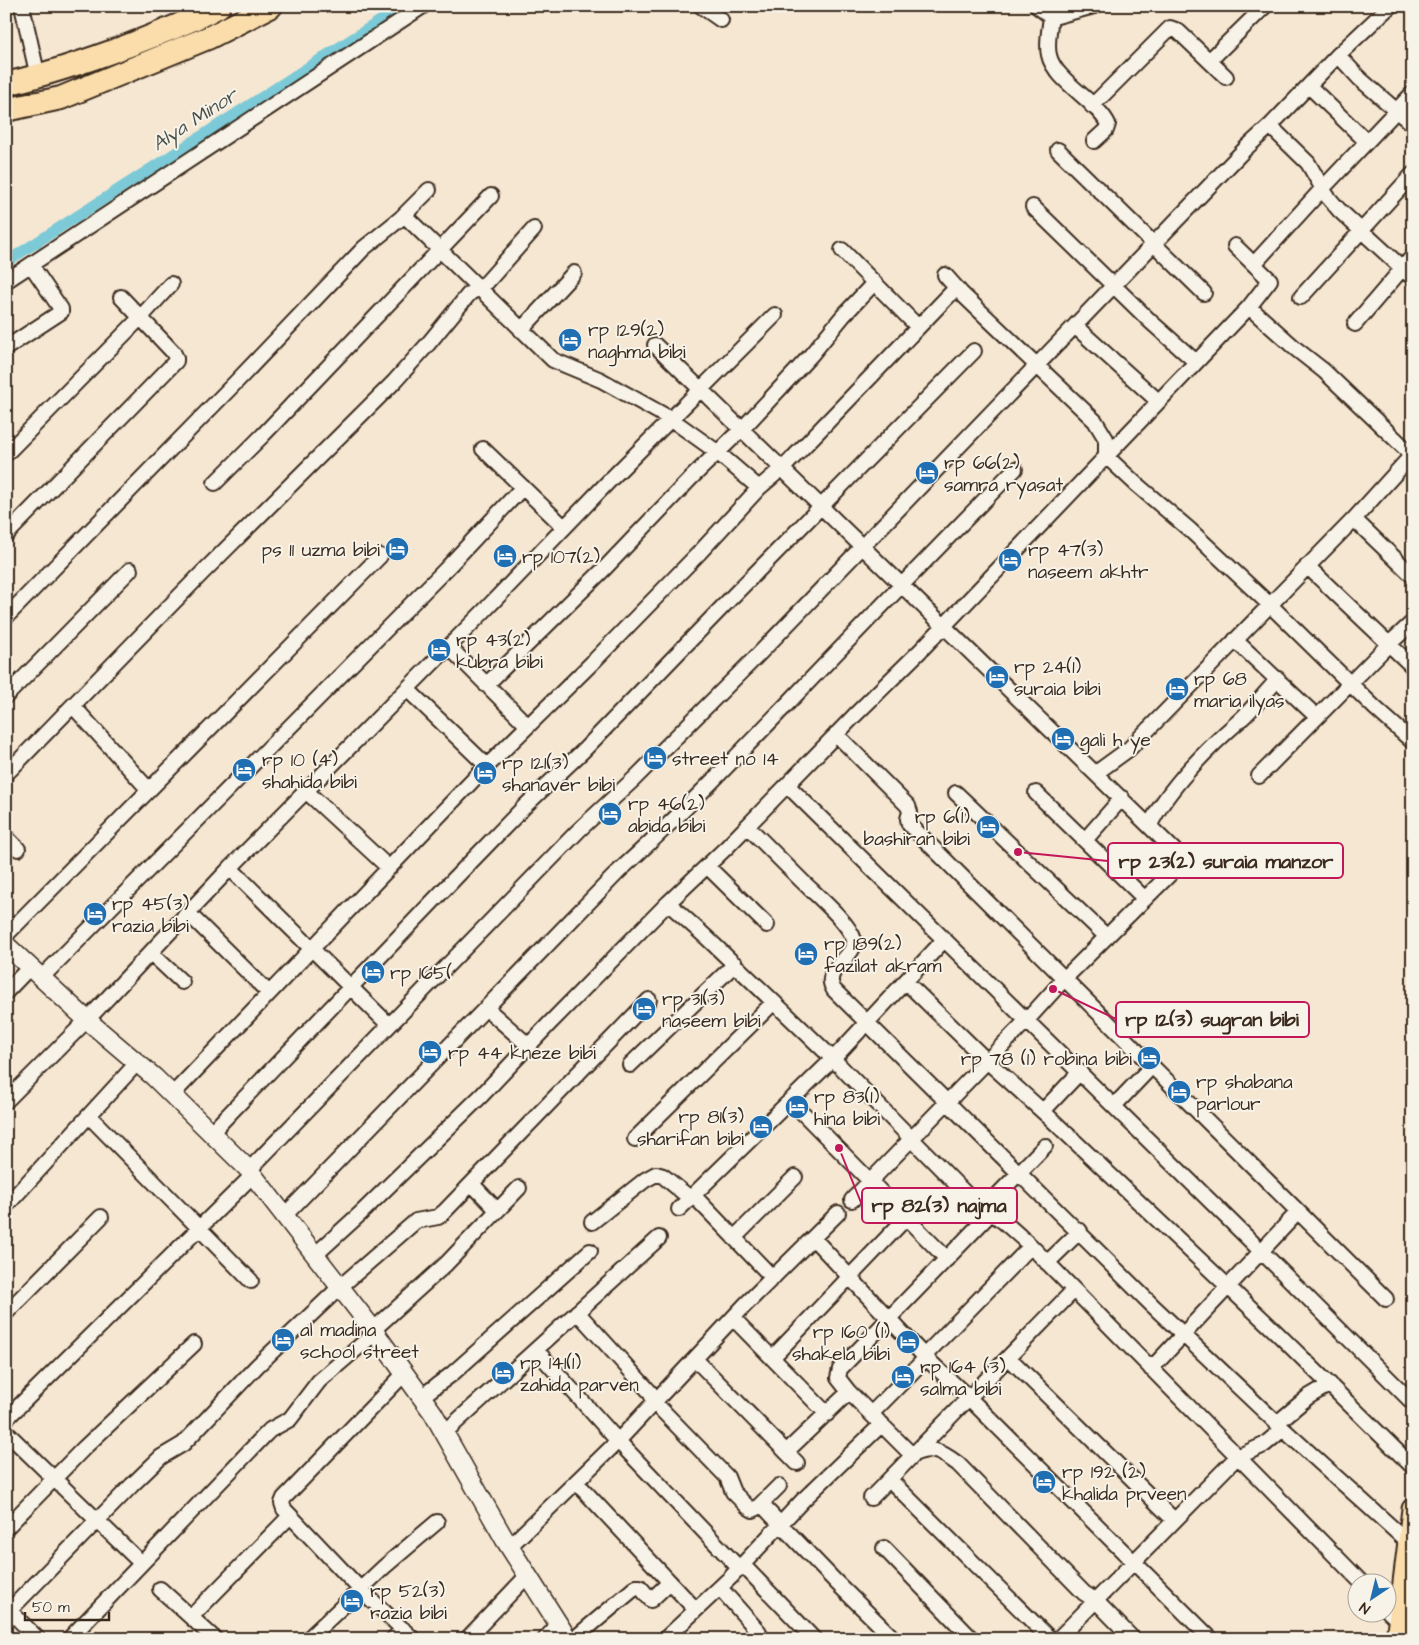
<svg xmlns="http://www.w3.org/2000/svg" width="1419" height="1645" font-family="'Architects Daughter',sans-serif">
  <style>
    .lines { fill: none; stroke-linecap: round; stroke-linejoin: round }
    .canal { stroke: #7bcad7; stroke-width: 11 }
    .minor-casing { stroke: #3b2a1e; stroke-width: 18 }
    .tertiary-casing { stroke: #3b2a1e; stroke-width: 21 }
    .primary-casing { stroke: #3b2a1e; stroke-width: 25 }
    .trunk-casing { stroke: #3b2a1e; stroke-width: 26 }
    .minor { stroke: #f7f3e8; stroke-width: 14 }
    .tertiary { stroke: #f7f3e8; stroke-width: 18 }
    .primary { stroke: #faddab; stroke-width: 21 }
    .trunk { stroke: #faddab; stroke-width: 22 }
    .labels { text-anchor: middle; stroke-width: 4; stroke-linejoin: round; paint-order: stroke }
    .poi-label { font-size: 19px; fill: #3b2a1e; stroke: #f7f3e8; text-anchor: start }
    .water-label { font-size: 20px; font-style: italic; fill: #4b524c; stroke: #f7f3e8 }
    .leader { fill: none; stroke: #c2185b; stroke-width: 2 }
    .callout-dot { fill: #c2185b; stroke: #f7f3e8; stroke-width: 2 }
    .callout { fill: #f7f3e8; stroke: #c2185b; stroke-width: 2 }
    .callout-label { font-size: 20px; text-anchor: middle; font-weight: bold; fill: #3b2a1e }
  </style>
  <rect width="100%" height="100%" fill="#f5e7d2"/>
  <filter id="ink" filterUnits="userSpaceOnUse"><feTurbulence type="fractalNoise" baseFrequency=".02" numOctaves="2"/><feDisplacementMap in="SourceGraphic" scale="10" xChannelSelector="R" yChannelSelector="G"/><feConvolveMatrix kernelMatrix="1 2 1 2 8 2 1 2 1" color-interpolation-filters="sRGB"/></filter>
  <g filter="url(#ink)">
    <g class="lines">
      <path class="canal" d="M6,262L403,6"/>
      <g class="minor-casing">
        <path id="minor" d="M22,6L38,77
          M701,6L721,20
          M1037,6L1049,15L1057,16L1094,6
          M1051,16C1050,28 1046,43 1049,55C1054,80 1097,101 1108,124L1106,130L1094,141
          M1338,55L1360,79L1413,125
          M1210,60L1265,6
          M1309,86L1366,141
          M1092,106L1170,28L1178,31L1226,77
          M1270,126L1308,163L1327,196L1339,210L1413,278
          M1058,150L1204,293
          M1033,207L1151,322L1196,362
          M404,215L553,360L601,380L671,419L717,452L759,488
          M842,250L918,327
          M1254,264L1323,188L1413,93
          M945,275L961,293L1095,421L1106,439V456L1136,484L1190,530L1270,605L1375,708L1413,742
          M6,281L423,6
          M1301,297L1413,174
          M1249,307L1296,349L1324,371L1413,456
          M1355,324L1413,256
          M1076,327L1158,401
          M521,330L574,273
          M655,345L1181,857L1180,862L1175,869L1065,978L1027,1020L852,1200
          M6,348L61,312V309L31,265
          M483,449L564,527
          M6,454L140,318L171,284
          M215,483L263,435L491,196
          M1354,519L1413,576
          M6,535L176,361V358L173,352L121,297
          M1307,566L1413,667
          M6,617L236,382L364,248L400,219L429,190
          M1235,640L1317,717
          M449,647L528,726
          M486,685L605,568L691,478L745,426L811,355L843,316L874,283
          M407,689L487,766
          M6,696L130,570
          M73,706L149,790
          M836,734L908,806L910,812L908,819L909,824L1386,1299
          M1096,773L1129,749L1354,519L1412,455
          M6,774L203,572L394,382L428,344L469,294L487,282L534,229
          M1259,776L1389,644L1413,622
          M787,785L1262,1252L1413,1403
          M307,792L389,868
          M956,793L1107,937
          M1036,793L1145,899
          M1150,825C1167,789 1209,747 1239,721C1253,709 1265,693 1278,679
          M747,826C765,844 783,862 801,880C815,894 849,922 854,940C857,957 820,969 834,990L1152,1305L1283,1429L1409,1543
          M6,837L18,849
          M1085,840L1122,798
          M707,866L767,925
          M230,868L389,1025
          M668,903L707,938L829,1055L968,1196L1004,1222L1031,1246L1361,1582
          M188,913L269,993
          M6,935L380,556
          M151,953L182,982
          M41,978L446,569L523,487
          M906,982L987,1061L1049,1117L1277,1333L1413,1467
          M6,992L30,967
          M486,1008L529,1046
          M630,1065L735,964
          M172,1095L476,777L592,663L700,552L759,488L787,464L956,288
          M790,1100L947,1259
          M6,1101L87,1020L230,868L485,610L611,479L775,315
          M1114,1106L1152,1066
          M1043,1111L1080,1072
          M89,1116L251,1281
          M211,1133L459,874L526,805L583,751L734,595L974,351
          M635,1139L774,1002
          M249,1170L579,830L634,779L758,655L1246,148L1270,126L1338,55L1390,6
          M472,1184L497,1210
          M693,1195L773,1278
          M6,1206L137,1063
          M679,1209L833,1059L944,940
          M984,1209L1045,1146
          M991,1213L840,1369L838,1378L849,1392L912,1455C931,1445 942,1452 958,1464L1084,1593L1095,1600L1133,1639
          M284,1216L619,871C679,817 735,758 791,700C865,623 939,546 1015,469
          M592,1222L645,1180L656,1174L663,1176L690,1198
          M734,1238L795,1177
          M813,1238L925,1357L969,1398L1211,1639
          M315,1255L361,1213L482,1095L549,1024L668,903L727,847L854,716L920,651L1249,307L1270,280L1235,246
          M1047,1263L1080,1231
          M577,1312L650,1392L655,1403L727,1477L733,1492L748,1507L753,1510L757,1508L779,1486
          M6,1313L101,1217
          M733,1318L827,1414
          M373,1330L446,1264L519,1188
          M536,1350L618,1441L739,1568
          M772,1358L906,1218
          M1009,1358L1174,1520
          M695,1359L797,1463
          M1151,1369L1298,1212
          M404,1374L284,1498L282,1503L284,1509L360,1589L413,1639
          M421,1397L452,1374L590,1251
          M871,1414L923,1361L929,1351L1031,1246
          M6,1419L253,1175
          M1277,1423L1308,1397L1330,1384
          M6,1432L141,1563
          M444,1433L659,1238
          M786,1452L849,1392
          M890,1480L1050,1639
          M576,1482L696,1610
          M871,1498L1074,1290
          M761,1504L836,1582L894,1639
          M6,1528L84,1448L194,1344
          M509,1547L618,1441L745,1305L838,1213
          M884,1548L972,1639
          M742,1564L814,1639
          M720,1588L759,1632
          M160,1589L215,1639
          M6,1607L38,1639
          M1386,1609L1399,1621
          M6,1614L132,1485L161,1457L183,1444L257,1366L340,1287L416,1221L438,1217L444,1212L649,1000
          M191,1617L290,1516
          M69,1639L264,1436L270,1430L290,1419L319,1381L375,1333
          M308,1639L384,1567L437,1522
          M393,1639L403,1629
          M467,1639L527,1576
          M545,1639L558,1625
          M574,1639L636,1587H640L651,1600L670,1582
          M665,1639L731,1577L803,1500L882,1424
          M1058,1639L1237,1457L1264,1445L1283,1429"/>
      </g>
      <g class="tertiary-casing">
        <path id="tertiary" d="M6,945L87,1020L154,1077L249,1170L368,1323L433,1413L505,1540L568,1639"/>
      </g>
      <g class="primary-casing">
        <path id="primary" d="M1397,1639L1413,1509"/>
      </g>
      <g class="trunk-casing">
        <path id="trunk" d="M6,84C48,74 87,61 127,46C158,34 190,22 219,6
          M6,110L61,98L210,37L271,6"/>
      </g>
      <use href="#minor" class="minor"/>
      <use href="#tertiary" class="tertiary"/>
      <use href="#primary" class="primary"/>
      <use href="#trunk" class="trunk"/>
    </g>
  </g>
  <defs>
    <g id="hotel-disc" transform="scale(1.25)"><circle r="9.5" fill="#1f6fb2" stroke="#f7f3e8"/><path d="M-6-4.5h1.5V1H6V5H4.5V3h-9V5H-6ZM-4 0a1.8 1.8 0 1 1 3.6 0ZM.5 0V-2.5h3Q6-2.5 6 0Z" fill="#fff"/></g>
  </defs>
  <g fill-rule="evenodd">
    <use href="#hotel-disc" x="570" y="340"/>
    <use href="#hotel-disc" x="927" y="473"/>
    <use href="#hotel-disc" x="397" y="549"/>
    <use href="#hotel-disc" x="505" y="556"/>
    <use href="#hotel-disc" x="1010" y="560"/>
    <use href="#hotel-disc" x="439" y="650"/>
    <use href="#hotel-disc" x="997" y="677"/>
    <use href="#hotel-disc" x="1177" y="689"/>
    <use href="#hotel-disc" x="1063" y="739"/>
    <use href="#hotel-disc" x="655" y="758"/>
    <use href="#hotel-disc" x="244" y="770"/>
    <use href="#hotel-disc" x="485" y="773"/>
    <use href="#hotel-disc" x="610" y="814"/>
    <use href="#hotel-disc" x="988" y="827"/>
    <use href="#hotel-disc" x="95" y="914"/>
    <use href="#hotel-disc" x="806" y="954"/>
    <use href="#hotel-disc" x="373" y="972"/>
    <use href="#hotel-disc" x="644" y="1009"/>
    <use href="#hotel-disc" x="430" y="1052"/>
    <use href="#hotel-disc" x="1149" y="1058"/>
    <use href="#hotel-disc" x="1179" y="1092"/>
    <use href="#hotel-disc" x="797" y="1107"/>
    <use href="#hotel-disc" x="761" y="1127"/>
    <use href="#hotel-disc" x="283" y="1340"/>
    <use href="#hotel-disc" x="908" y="1342"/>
    <use href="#hotel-disc" x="503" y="1373"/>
    <use href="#hotel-disc" x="903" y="1377"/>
    <use href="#hotel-disc" x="1044" y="1482"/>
    <use href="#hotel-disc" x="352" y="1601"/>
  </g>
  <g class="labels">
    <g class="poi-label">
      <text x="588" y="336">rp 129(2)<tspan x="588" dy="22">naghma bibi</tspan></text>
      <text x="944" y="469">rp 66(2)<tspan x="944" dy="22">samra ryasat</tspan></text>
      <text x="380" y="556" text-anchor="end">ps 11 uzma bibi</text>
      <text x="1028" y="556">rp 47(3)<tspan x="1028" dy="22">naseem akhtr</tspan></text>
      <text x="522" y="563">rp 107(2)</text>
      <text x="456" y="646">rp 43(2)<tspan x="456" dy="22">kubra bibi</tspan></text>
      <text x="1014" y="673">rp 24(1)<tspan x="1014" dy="22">suraia bibi</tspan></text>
      <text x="1194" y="685">rp 68<tspan x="1194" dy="22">maria ilyas</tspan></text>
      <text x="1080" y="746">gali h ye</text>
      <text x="672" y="765">street no 14</text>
      <text x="262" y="766">rp 10 (4)<tspan x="262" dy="22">shahida bibi</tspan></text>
      <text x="502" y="769">rp 121(3)<tspan x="502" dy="22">shanaver bibi</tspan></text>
      <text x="628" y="810">rp 46(2)<tspan x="628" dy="22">abida bibi</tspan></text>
      <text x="970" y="823" text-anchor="end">rp 6(1)<tspan x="970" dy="22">bashiran bibi</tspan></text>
      <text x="112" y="910">rp 45(3)<tspan x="112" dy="22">razia bibi</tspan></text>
      <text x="824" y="950">rp 189(2)<tspan x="824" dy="22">fazilat akram</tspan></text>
      <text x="390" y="979">rp 165(</text>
      <text x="662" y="1005">rp 31(3)<tspan x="662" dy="22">naseem bibi</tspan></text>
      <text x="448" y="1059">rp 44 kneze bibi</text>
      <text x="1132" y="1065" text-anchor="end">rp 78 (1) robina bibi</text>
      <text x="1196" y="1088">rp shabana<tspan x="1196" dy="22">parlour</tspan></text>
      <text x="814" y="1103">rp 83(1)<tspan x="814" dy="22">hina bibi</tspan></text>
      <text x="744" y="1123" text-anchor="end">rp 81(3)<tspan x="744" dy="22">sharifan bibi</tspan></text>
      <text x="300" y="1336">al madina<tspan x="300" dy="22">school street</tspan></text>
      <text x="890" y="1338" text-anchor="end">rp 160 (1)<tspan x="890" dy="22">shakela bibi</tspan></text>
      <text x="520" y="1369">rp 141(1)<tspan x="520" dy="22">zahida parven</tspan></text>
      <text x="920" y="1373">rp 164 (3)<tspan x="920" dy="22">salma bibi</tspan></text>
      <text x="1062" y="1478">rp 192 (2)<tspan x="1062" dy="22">khalida prveen</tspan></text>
      <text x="370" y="1597">rp 52(3)<tspan x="370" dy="22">razia bibi</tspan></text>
    </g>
    <g class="water-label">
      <text transform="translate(194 119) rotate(-33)" y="7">Alya Minor</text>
    </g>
  </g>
  <path class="leader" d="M1018 852L1108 861M1053 989L1116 1019M839 1148L862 1205"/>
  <g class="callout-dot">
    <circle cx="1018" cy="852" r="5"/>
    <circle cx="1053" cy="989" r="5"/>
    <circle cx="839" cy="1148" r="5"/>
  </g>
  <g class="callout">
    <rect x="1108" y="843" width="235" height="35" rx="5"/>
    <rect x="1116" y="1002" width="193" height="35" rx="5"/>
    <rect x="862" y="1188" width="155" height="35" rx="5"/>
  </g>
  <g class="callout-label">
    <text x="1226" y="868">rp 23(2) suraia manzor</text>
    <text x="1212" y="1026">rp 12(3) sugran bibi</text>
    <text x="939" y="1212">rp 82(3) najma</text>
  </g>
  <rect width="1419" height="1645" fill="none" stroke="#f7f3e8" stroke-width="25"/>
  <rect x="12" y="12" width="1394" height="1620" fill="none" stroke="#3b2a1e" stroke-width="2" filter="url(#ink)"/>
  <g transform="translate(1372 1598) rotate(215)"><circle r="24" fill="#f7f3e8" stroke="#aca397"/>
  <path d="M0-4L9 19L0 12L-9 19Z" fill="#1f6fb2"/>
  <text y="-8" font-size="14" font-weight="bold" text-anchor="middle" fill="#3b2a1e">N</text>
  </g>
  <path d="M25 1612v8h84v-8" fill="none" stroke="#3b2a1e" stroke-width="2.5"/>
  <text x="32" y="1612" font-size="15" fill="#3b2a1e" stroke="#f7f3e8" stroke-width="4" paint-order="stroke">50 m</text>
</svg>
